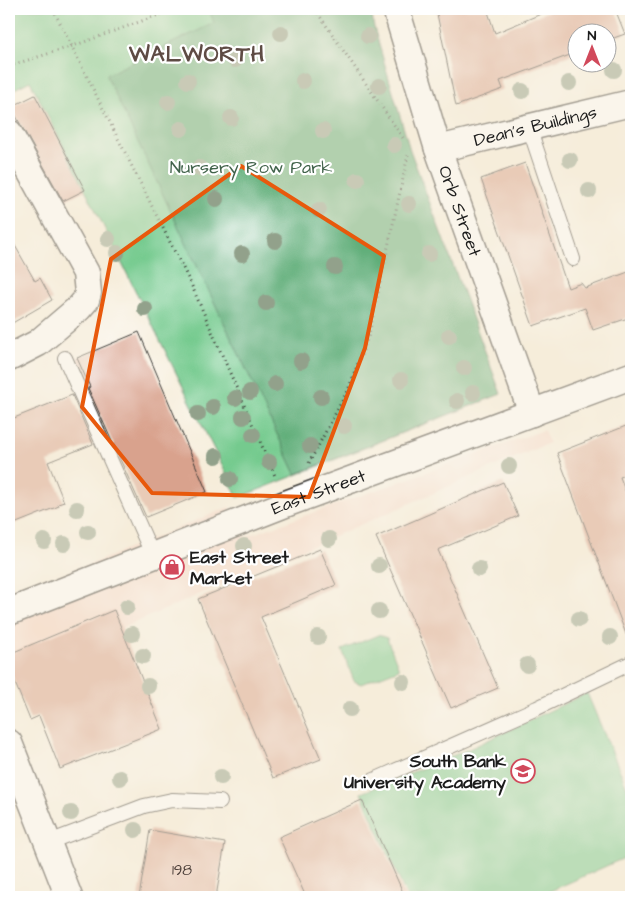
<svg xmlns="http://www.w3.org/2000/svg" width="640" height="906" font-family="'Architects Daughter',sans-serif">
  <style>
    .built { fill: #f5d2c2 }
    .green { fill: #75ca8e; stroke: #487355 }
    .forest { fill: #60ae79; stroke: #3e654a }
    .building { fill: #d9a28d }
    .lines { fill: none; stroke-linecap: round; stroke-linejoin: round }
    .service-casing { stroke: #3d3b38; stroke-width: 16 }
    .minor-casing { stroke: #3d3b38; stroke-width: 29 }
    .path { stroke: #3d3b38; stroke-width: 3; stroke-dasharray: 1 4; stroke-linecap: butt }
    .service { stroke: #fff; stroke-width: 14 }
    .minor { stroke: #fff; stroke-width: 26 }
    .tree { fill: #92a18b }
    .marked { fill: none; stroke: #e8590c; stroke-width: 4; stroke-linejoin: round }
    .labels { text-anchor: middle; stroke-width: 4.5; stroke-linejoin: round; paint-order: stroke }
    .number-label { font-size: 15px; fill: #4b3e38 }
    .street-label { font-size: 18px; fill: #1c1c1c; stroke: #fff }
    .park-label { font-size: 18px; fill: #40624a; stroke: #fff }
    .poi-label { font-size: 18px; font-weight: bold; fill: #1c1c1c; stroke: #fff; text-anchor: start }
    .district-label { font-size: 22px; font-weight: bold; letter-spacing: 1px; fill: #5e4b44; stroke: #fff }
  </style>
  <rect width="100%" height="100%" fill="#fff"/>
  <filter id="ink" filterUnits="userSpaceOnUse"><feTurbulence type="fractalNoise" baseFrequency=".02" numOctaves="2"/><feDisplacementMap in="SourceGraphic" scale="10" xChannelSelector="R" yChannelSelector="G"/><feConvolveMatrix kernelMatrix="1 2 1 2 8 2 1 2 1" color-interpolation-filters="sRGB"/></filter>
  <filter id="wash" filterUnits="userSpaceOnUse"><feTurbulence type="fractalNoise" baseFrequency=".0096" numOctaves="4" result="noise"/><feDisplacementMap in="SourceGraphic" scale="20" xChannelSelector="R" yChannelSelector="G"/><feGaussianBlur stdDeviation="1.12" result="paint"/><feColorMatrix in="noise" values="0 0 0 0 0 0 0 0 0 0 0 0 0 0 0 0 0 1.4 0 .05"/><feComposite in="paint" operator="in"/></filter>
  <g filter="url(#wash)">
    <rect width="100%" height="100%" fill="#f6edda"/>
    <path class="built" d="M544,430L549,443L9,677V598L229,507L245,537Z"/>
    <path class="green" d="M9,9H371L374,28L410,150L501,394L238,498L89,197L30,81L9,92Z
      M378,635L387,638L399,669L361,684L354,681L342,650Z
      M587,693L631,797V855L537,897H407L361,793L469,749Z"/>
    <path class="forest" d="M209,9H371L374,28L410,150L501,394L296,474L106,75L214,23Z"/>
    <g id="blocks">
      <path class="building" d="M436,9H487L495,33L553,9H615L625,34L608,40V32H578V52L500,81L503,89L456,106Z
        M35,95L85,190L63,201L11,107Z
        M525,163L568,288L581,283L585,288L631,271V317L593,330L585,308L533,326L481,179Z
        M9,235L35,281L40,278L52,300L9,325Z
        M139,332L207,492L146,517L88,388L90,387L77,358Z
        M72,395L93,444L48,462L64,502L58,504L59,506L9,526V420Z
        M631,424V473L620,477L631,506V641L629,642L557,453Z
        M503,482L518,516L438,550L498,688L451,708L376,537Z
        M320,549L336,585L261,617L321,759L273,778L198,599Z
        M114,610L162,729L60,769L39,716L30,720L9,668V654Z
        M362,800L405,897H306L279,837Z
        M150,830L225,843L216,897H139Z"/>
    </g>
  </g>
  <g filter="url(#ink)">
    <use href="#blocks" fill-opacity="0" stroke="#3d3b38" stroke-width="1"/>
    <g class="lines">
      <g class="service-casing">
        <path id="service" d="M529,127L573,259
          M65,358L153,556
          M372,781L537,708L631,663
          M49,842L144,806L172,800L220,802"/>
      </g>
      <g class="minor-casing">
        <g id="minor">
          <path id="s1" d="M396,9L438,149L532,413"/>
          <path d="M9,133L86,273L88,293L86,300L79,308L38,343L9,358"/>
          <path id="s2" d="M438,149L631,103"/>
          <path id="s3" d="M9,612L288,503L631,376"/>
          <path d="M9,743L69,897"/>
        </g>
      </g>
      <path class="path" d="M53,9L191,284L276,478
        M315,9L403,138
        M9,66L73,46L175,9
        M309,463L349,388L369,334L408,155"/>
      <use href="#service" class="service"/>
      <use href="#minor" class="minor"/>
    </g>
    <g class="tree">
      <circle cx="281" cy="33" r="8"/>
      <circle cx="368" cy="36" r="8"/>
      <circle cx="235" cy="60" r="8"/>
      <circle cx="614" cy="70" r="8"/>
      <circle cx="188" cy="81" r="8"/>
      <circle cx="303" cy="81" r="8"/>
      <circle cx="569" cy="83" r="8"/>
      <circle cx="379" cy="86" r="8"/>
      <circle cx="522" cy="91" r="8"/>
      <circle cx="168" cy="102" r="8"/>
      <circle cx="231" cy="118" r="8"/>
      <circle cx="181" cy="129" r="8"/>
      <circle cx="323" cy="131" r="8"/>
      <circle cx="394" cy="145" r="8"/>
      <circle cx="570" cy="160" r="8"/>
      <circle cx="199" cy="168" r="8"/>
      <circle cx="357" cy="180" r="8"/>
      <circle cx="589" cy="191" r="8"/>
      <circle cx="216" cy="199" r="8"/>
      <circle cx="409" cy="204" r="8"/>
      <circle cx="319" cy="210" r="8"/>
      <circle cx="108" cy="239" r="8"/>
      <circle cx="275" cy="241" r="8"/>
      <circle cx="117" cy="253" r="8"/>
      <circle cx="242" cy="254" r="8"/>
      <circle cx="429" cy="254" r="8"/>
      <circle cx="335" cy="267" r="8"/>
      <circle cx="266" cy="303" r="8"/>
      <circle cx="145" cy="309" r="8"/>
      <circle cx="449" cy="336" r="8"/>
      <circle cx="301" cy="361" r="8"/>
      <circle cx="464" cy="368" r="8"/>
      <circle cx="401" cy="380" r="8"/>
      <circle cx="275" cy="384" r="8"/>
      <circle cx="250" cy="392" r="8"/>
      <circle cx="473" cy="393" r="8"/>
      <circle cx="321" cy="397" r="8"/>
      <circle cx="235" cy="398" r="8"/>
      <circle cx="457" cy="401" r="8"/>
      <circle cx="213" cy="407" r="8"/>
      <circle cx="198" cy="414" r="8"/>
      <circle cx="243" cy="417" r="8"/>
      <circle cx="344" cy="426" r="8"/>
      <circle cx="253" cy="435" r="8"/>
      <circle cx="310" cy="446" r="8"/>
      <circle cx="216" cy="456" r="8"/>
      <circle cx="269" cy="462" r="8"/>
      <circle cx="509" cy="466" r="8"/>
      <circle cx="230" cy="479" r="8"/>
      <circle cx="77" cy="509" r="8"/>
      <circle cx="88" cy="532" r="8"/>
      <circle cx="329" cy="539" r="8"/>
      <circle cx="44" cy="541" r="8"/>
      <circle cx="64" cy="544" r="8"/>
      <circle cx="244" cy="546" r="8"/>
      <circle cx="379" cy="566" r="8"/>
      <circle cx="479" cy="569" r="8"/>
      <circle cx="127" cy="607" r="8"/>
      <circle cx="379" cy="611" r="8"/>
      <circle cx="579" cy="619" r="8"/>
      <circle cx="132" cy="634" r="8"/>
      <circle cx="318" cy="637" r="8"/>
      <circle cx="610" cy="637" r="8"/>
      <circle cx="143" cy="656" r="8"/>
      <circle cx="527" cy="665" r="8"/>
      <circle cx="403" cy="682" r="8"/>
      <circle cx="148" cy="686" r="8"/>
      <circle cx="350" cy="709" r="8"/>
      <circle cx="221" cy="777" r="8"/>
      <circle cx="120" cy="778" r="8"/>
      <circle cx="71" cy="813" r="8"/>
      <circle cx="135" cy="830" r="8"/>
    </g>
  </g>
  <path d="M0 0H640V906H0ZM241,166L384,256L365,348L309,497L152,493L82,407L111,259Z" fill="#f6edda" fill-opacity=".55" fill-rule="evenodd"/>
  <path class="marked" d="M241,166L384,256L365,348L309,497L152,493L82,407L111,259Z"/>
  <defs>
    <g id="shop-ring" transform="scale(1.25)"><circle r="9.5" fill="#fff" stroke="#d1495b" stroke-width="1.5"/><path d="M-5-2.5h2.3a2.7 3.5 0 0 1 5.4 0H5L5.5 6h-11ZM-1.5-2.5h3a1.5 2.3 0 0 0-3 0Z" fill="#d1495b"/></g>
    <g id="school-ring" transform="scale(1.25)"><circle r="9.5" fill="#fff" stroke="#d1495b" stroke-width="1.5"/><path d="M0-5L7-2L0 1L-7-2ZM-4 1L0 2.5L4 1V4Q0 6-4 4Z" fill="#d1495b"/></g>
  </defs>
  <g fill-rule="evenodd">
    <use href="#shop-ring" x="172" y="567"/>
    <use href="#school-ring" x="523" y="771"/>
  </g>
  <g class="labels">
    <g class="number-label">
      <text x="182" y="875">198</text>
    </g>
    <g class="street-label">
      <text dy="6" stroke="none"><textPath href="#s2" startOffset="100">Dean's Buildings</textPath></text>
      <text dy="6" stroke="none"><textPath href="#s1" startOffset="212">Orb Street</textPath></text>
      <text dy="6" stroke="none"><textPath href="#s3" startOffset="332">East Street</textPath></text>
    </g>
    <g class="park-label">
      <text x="251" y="173">Nursery Row Park</text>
    </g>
    <g class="poi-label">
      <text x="190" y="563">East Street<tspan x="190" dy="21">Market</tspan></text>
      <text x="506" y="767" text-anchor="end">South Bank<tspan x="506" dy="21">University Academy</tspan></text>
    </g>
    <g class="district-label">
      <text x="197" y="61">WALWORTH</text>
    </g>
  </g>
  <rect width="640" height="906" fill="none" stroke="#fff" stroke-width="30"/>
  <g transform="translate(592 48)"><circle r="24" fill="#ffffff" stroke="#a4a4a4"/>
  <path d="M0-4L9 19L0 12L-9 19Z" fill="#d1495b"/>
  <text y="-8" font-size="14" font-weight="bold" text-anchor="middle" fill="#1c1c1c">N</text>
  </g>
</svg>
